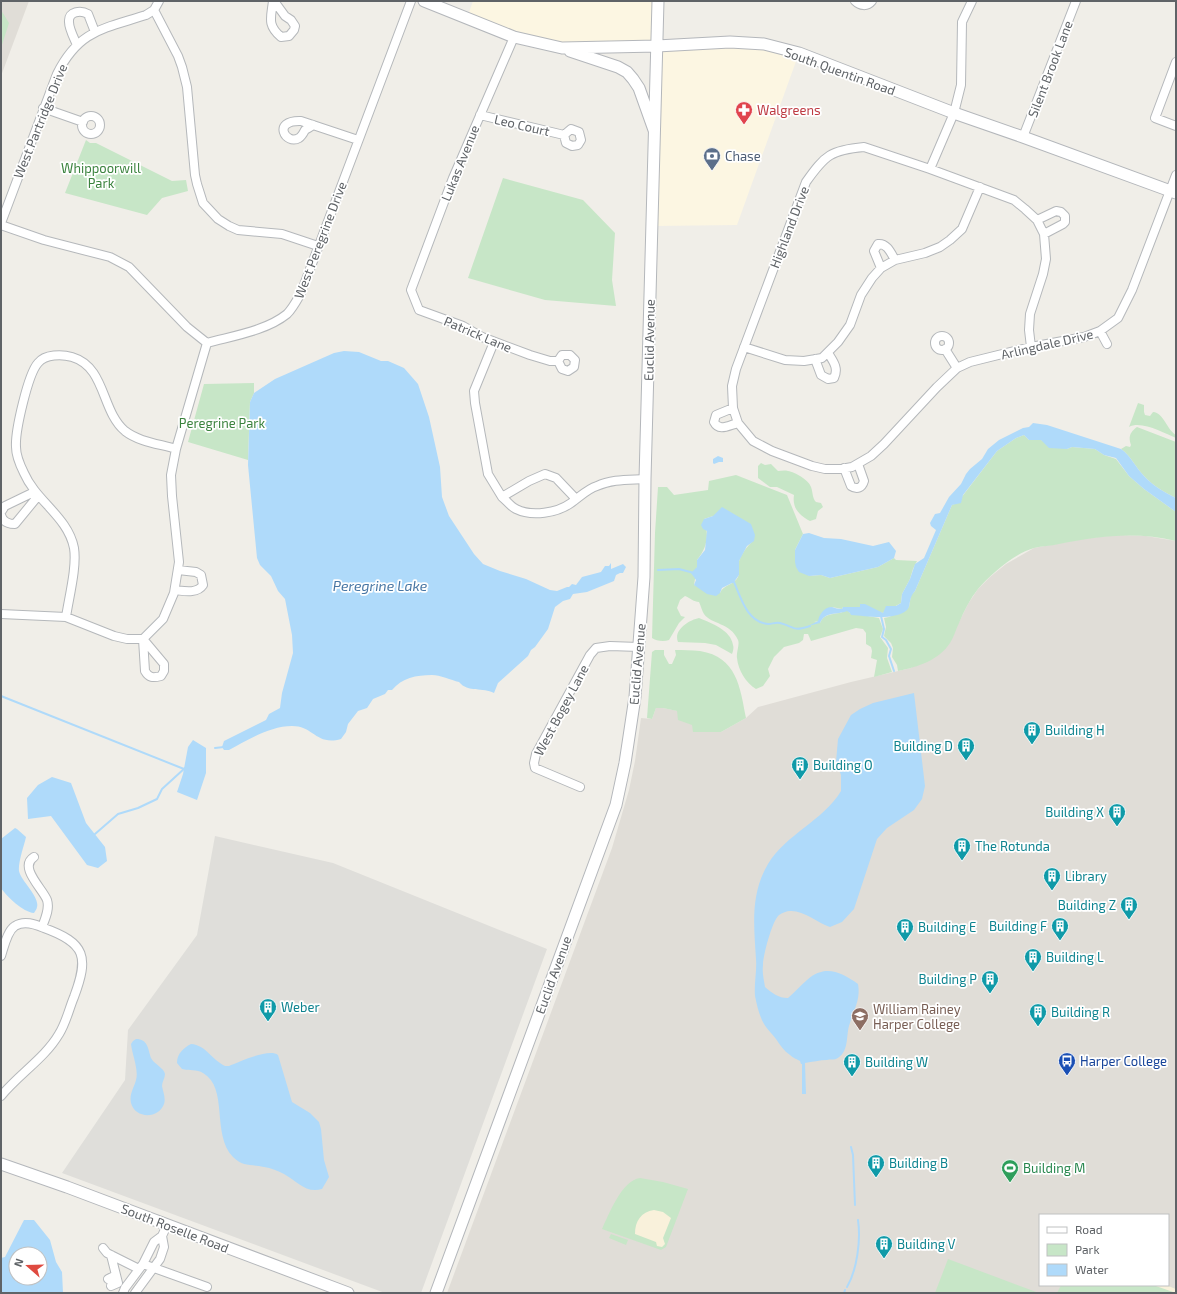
<svg xmlns="http://www.w3.org/2000/svg" width="1177" height="1294" font-family="'Exo 2',sans-serif">
  <style>
    .commercial { fill: #fcf6e2 }
    .industrial { fill: #dfdeda }
    .education { fill: #e0ddd7; fill-rule: evenodd }
    .green { fill: #c7e6c7; fill-rule: evenodd }
    .sand { fill: #f9f1db }
    .water { fill: #afdafa; fill-rule: evenodd }
    .lines { fill: none; stroke-linecap: round; stroke-linejoin: round }
    .stream { stroke: #afdafa; stroke-width: 2 }
    .street-casing { stroke: #b5b8bb; stroke-width: 10 }
    .secondary-casing { stroke: #b4b7bb; stroke-width: 13 }
    .street { stroke: #fff; stroke-width: 8 }
    .secondary { stroke: #fff; stroke-width: 11 }
    .labels { text-anchor: middle; stroke-width: 3.5; stroke-linejoin: round; paint-order: stroke }
    .street-label { font-size: 13px; fill: #5f6367; stroke: #fff }
    .health-label { font-size: 13px; fill: #be3a42; stroke: #fff; text-anchor: start }
    .service-label { font-size: 13px; fill: #4e5e75; stroke: #fff; text-anchor: start }
    .park-label { font-size: 13px; fill: #3b833e; stroke: #fff }
    .culture-label { font-size: 13px; fill: #0d838f; stroke: #fff; text-anchor: start }
    .education-label { font-size: 13px; fill: #785e54; stroke: #fff; text-anchor: start }
    .transit-label { font-size: 13px; fill: #164399; stroke: #fff; text-anchor: start }
    .leisure-label { font-size: 13px; fill: #27864d; stroke: #fff; text-anchor: start }
    .water-label { font-size: 14px; font-style: italic; fill: #4776a4; stroke: #fff }
  </style>
  <rect width="100%" height="100%" fill="#f0eee8"/>
  <path class="commercial" d="M473,1H658L657,45L730,42L799,53L737,225L653,226L657,46L562,48L467,18Z"/>
  <path class="industrial" d="M215,836L333,863L547,949L421,1293H385L62,1173L125,1080L128,1030L197,935Z"/>
  <path class="education" d="M1,1H29L1,76Z
    M1119,535L1146,536L1176,541V1293H447L612,848L629,790L635,761L641,718L652,719L656,708H663L678,711L721,732L746,718L758,707L851,682L911,668L959,622L968,604L978,589L990,577L1006,564L1034,548L1088,538ZM1040,1215H1168V1285H1040Z"/>
  <path class="green" d="M1,10L9,23L1,48Z
    M86,140L90,143H96L172,181L186,180L188,191L162,198L147,215L65,193Z
    M503,178L583,200L615,233L612,280L616,306L545,300L468,278Z
    M254,383V393L250,402L248,460L188,442L204,384Z
    M1138,403L1144,405V412L1145,415L1150,416L1153,412C1164,413 1167,430 1176,435V438C1164,433 1141,420 1129,427Z
    M1137,427L1176,442V498C1164,492 1153,486 1144,476C1136,468 1131,456 1121,449L1126,446L1130,447L1131,445C1128,437 1130,432 1137,427Z
    M1024,435L1029,440H1041L1067,449L1072,447L1095,449L1104,455L1116,459L1129,476L1144,489L1176,512V541C1136,531 1098,536 1059,544C1051,546 1042,546 1034,548C1015,553 991,574 978,589C970,599 964,611 959,623C956,629 954,637 950,643C939,660 918,667 898,671L897,665L892,657L893,648L891,643L884,636L886,627L884,618L889,617L909,607L911,595L915,591L952,505L957,503L961,498L997,451L1016,438Z
    M761,463L765,465L771,464L778,471C781,471 784,470 788,471C795,472 809,480 811,487C813,492 812,498 816,502L821,503L823,507L818,511L816,519L810,521C799,515 792,508 794,495L777,487H770L758,478V466Z
    M736,475L787,495L803,534L795,550L809,576L821,575L830,578L878,567L894,558L896,560L917,561L913,569L910,579L902,594L901,603L883,613L861,607H843L842,609L832,607C825,610 820,612 819,621L814,622L820,623C825,611 837,616 847,610L850,613L879,618L883,629L880,637L888,648L887,658L892,672L874,677L877,660L871,658L872,651L871,647L866,644V633L863,629L856,628L811,641L808,634H804L803,640L799,643L784,647L774,657L768,669L770,676L763,686L756,689C746,683 738,670 737,658C736,653 740,644 738,640C730,622 712,625 704,614C702,611 701,606 699,602C694,602 690,598 685,596L680,600L677,608L681,616L685,617L679,623L669,640C664,642 656,641 652,638L655,533L658,487H667L674,495L708,490L709,481ZM713,516L754,540C747,546 742,553 739,561C738,566 740,572 738,577C734,585 723,585 720,593L694,585L697,567V560C708,546 709,535 704,519Z
    M699,618C711,623 731,630 733,645C734,648 733,651 732,654L716,645L705,643L678,642C673,630 689,620 699,618Z
    M655,650H664V655L669,664H672L676,655L675,650C683,650 692,650 700,651C737,657 740,687 746,718L721,732H693L692,725L678,720L677,711L663,708H656L652,719L647,718L652,652Z
    M640,1178L663,1182L688,1189L666,1247L661,1250L602,1229C609,1214 622,1180 640,1178Z
    M611,1234L628,1240L626,1245L609,1238Z
    M948,1259L1039,1293H935Z
    M1061,1285H1166L1176,1289V1293H1057Z"/>
  <path class="sand" d="M654,1210L663,1212L671,1218L663,1238L665,1244L662,1247L657,1246L656,1242L635,1234C635,1221 641,1212 654,1210Z
    M1153,1285H1166L1176,1289V1293Z"/>
  <path class="water" d="M344,351L359,352L381,361H388L404,368L418,384L429,417L440,467L442,497L449,516L474,554L483,564L500,571L526,579L550,590L557,591L567,587H569L572,584L576,585L582,577L601,572L605,566H609L611,563V569L623,564L626,567L623,573H620L616,575L614,581L587,592L573,594L570,599L563,601L555,607L548,629L535,647L531,650L528,656L498,683L494,693C483,687 468,693 459,682C451,680 440,675 432,675C416,675 402,678 392,690H388L385,694L373,699L367,708L358,711L348,724L346,732L341,739C316,746 314,726 292,726C270,726 248,740 229,750H224L222,747L224,741L266,720L269,714L280,708L282,693L293,653L292,635L285,599L278,591L271,576L260,565L257,558L248,465L250,402L254,393L275,379L334,353Z
    M1033,423L1047,425L1121,449C1131,456 1136,468 1144,476C1153,486 1164,492 1176,498V512L1144,489L1129,476L1116,458L1104,455L1095,449L1072,447L1067,449L1049,448L1041,440H1029L1024,435L1016,438L997,451L963,495L961,503L952,505L915,591C908,598 911,607 907,610C894,621 867,616 851,615L850,613L847,611C837,615 825,611 820,623L808,626L818,621C819,615 824,607 832,607C835,608 838,609 842,609L843,607H860V604H865L883,613L886,606H896L901,603L902,594L910,579L915,564L924,558L936,530L931,526L930,523L935,514L940,513L949,497L961,484L966,474L970,469L982,459L988,449L999,440L1023,428L1029,427Z
    M718,456L723,458V462H719L714,464L713,463V459Z
    M722,507L751,524L755,535L754,541L747,546L739,561V575L734,582L722,588L720,593L716,596L707,594L694,585L696,580L691,573L697,567V560L705,550L707,531L703,529L701,525L704,519L713,516Z
    M809,533L824,538L841,539L873,546L889,542L896,551L894,558L878,567L830,578L821,575L809,576L799,572L796,567L795,562V550L803,534Z
    M914,693L925,786L922,799L914,810L887,828L877,839L854,909L842,922L830,927C818,923 803,910 790,911C787,911 782,913 779,915C772,921 763,956 763,965C762,973 764,980 765,987C772,993 778,998 788,998C795,992 800,986 807,980C825,964 841,972 858,984C861,1000 853,1011 849,1026C846,1037 849,1053 836,1059C833,1060 830,1059 827,1060C820,1060 812,1062 805,1063L806,1094H802V1064H801L800,1061C797,1059 793,1058 790,1055C784,1051 780,1045 776,1039C773,1035 769,1031 766,1027C760,1019 757,1006 755,996C754,983 757,971 756,959C754,926 750,894 768,864C786,834 823,821 841,791V775L836,762L838,739L851,715L860,709L873,703Z
    M193,740L206,748V773L197,800L177,792L183,774L188,747Z
    M52,777L71,783L86,823L105,847L107,861L98,868L87,865L51,816L28,819L27,798L38,785Z
    M15,828L17,829L26,837C24,846 18,862 19,871C21,881 40,897 37,907C37,909 35,911 34,913C23,912 7,897 1,888V839Z
    M136,1039C148,1039 148,1049 151,1058C154,1064 164,1068 165,1074C165,1078 162,1082 162,1086C163,1092 166,1098 164,1104C159,1119 135,1119 131,1103C129,1094 134,1088 136,1080C139,1070 132,1054 131,1044L133,1041Z
    M191,1044C206,1045 212,1060 225,1066H229C239,1062 269,1048 278,1055L292,1102L310,1113L319,1122L321,1129L324,1160L329,1177L322,1189C306,1194 297,1181 284,1174C278,1171 271,1168 264,1167C251,1164 243,1167 233,1157C211,1134 229,1088 203,1073C197,1069 189,1071 182,1069L177,1063C177,1054 183,1048 191,1044Z
    M24,1220H34L50,1240L56,1262L62,1272L63,1293H1V1258L5,1257ZM16,1254H40V1278H16Z"/>
  <g class="lines">
    <path class="stream" d="M658,570L679,569L694,573
      M732,582H734C741,598 747,622 768,624C772,624 776,622 780,623C796,627 792,632 810,626
      M881,616L884,629L882,637L886,640L891,649L889,656L894,671
      M1,696L184,769
      M215,748L224,747
      M95,834L118,814L138,808L157,799L162,789L185,768
      M851,1147L853,1155L855,1205
      M847,1287C857,1270 861,1240 858,1220
      M844,1293L845,1290"/>
    <g class="street-casing">
      <path id="street" d="M273,1C271,18 267,25 281,37L289,36L294,30L295,26L291,20L285,16L274,1
        M855,1C860,6 867,7 872,1
        M154,10L178,56L182,67L187,87L195,175L197,184L203,203L218,219L229,226L238,230L282,234L318,246
        M514,37L453,178L411,290L419,310L463,326L482,337L530,355L550,361H558L562,369L568,371L574,367L575,360L570,355H562L558,361
        M77,45C74,38 69,29 69,22C68,11 81,10 88,14L95,32
        M1176,62L1155,118L1176,126
        M43,108L83,122
        M480,115L564,135L566,143L572,146L578,145L581,140L579,132L571,129L564,135
        M82 125a9 9 0 1 1 18 0a9 9 0 1 1-18 0Z
        M313,125C311,127 308,128 305,130C304,132 302,136 299,138C286,146 271,120 301,121L358,140
        M1023,137L1076,1
        M930,169L954,113L961,85L962,22L972,1
        M1037,220L1056,211L1061,212L1065,216V222L1063,224L1044,234
        M1,223L57,74C79,30 103,29 146,15L154,10L159,1
        M1,225L44,240L110,257L129,267L187,327L207,343
        M881,268L874,251L878,244C887,243 891,253 895,260
        M1100,331L1107,344
        M935 343a7 7 0 1 1 14 0a7 7 0 1 1-14 0Z
        M494,342L474,391L475,403L488,474L502,497
        M744,347L785,360L804,361L822,358L838,342L850,325L861,295L872,278L881,268L895,260L925,253L940,247L950,240L962,229L980,187
        M1031,347L1029,330L1030,314L1043,274L1046,259L1044,234L1037,220L1025,209L1014,200L930,169L864,147C831,150 825,155 806,182L736,369L732,386L733,408L738,423L753,441L772,451L812,466L825,469H841L852,467L871,456L884,444L937,387L957,368L970,362L1031,347L1084,337L1100,331L1118,318L1132,290L1176,175
        M945,349L957,368
        M815,359L821,375L828,379L834,378C839,368 833,361 828,353
        M733,408L716,415L714,422C719,432 729,425 738,423
        M844,468L851,486C857,490 862,488 864,481L858,464
        M576,499L556,478L545,474L529,481L502,497C506,500 511,507 516,509C532,517 557,513 571,503C580,497 587,489 597,486C612,479 629,480 645,479
        M1,512L5,506L34,492
        M1,515C3,522 8,524 15,524L38,496
        M175,590C184,591 197,594 203,585L201,575L196,572L178,570
        M1,614L66,617L114,636L127,639H143
        M66,617C69,597 77,567 74,548C68,517 36,501 24,473C20,465 16,456 16,447C15,431 28,374 38,363C45,354 62,354 72,357C106,367 101,411 125,431C139,442 160,444 176,449
        M143,639L163,619L174,593L179,562L172,496L171,475L176,449L207,343C232,336 266,331 287,314C293,308 297,300 301,293L411,1
        M143,639L164,664V671L161,676C153,678 149,678 145,671Z
        M580,787L535,768L534,763L536,754L590,655L596,648L610,646L639,647
        M34,857C18,867 43,889 47,900C50,909 45,919 42,927
        M1,956C4,947 7,931 15,926C24,920 35,924 44,928C86,943 89,957 74,997C69,1009 66,1023 59,1034C45,1058 19,1074 1,1096
        M103,1248L107,1253L139,1269
        M143,1264L207,1287
        M108,1279L116,1275
        M111,1286L118,1283L111,1255
        M123,1293L125,1288L143,1264L154,1242L162,1236L167,1225
        M135,1293L160,1259L164,1247L162,1236"/>
    </g>
    <g class="secondary-casing">
      <path id="secondary" d="M424,1L514,37L562,48L657,46L730,42L764,44L799,53L954,113L1023,137L1176,193
        M570,51L618,67L627,72L633,79L639,88L654,130
        M1,1164L67,1187L348,1293
        M436,1293L616,805L625,763L635,697L644,577L645,479L658,1"/>
    </g>
    <use href="#street" class="street"/>
    <use href="#secondary" class="secondary"/>
  </g>
  <defs>
    <g id="pharmacy-pin" transform="scale(0.9)"><path d="M0 17L-7.5 6A9.5 9.5 0 1 1 7.5 6Z" fill="#e0444e" stroke="#fff"/><path d="M-2-6h4v4h4v4h-4v4h-4v-4h-4v-4h4Z" fill="#fff"/></g>
    <g id="bank-pin" transform="scale(0.9)"><path d="M0 17L-7.5 6A9.5 9.5 0 1 1 7.5 6Z" fill="#5c6f8a" stroke="#fff"/><path d="M-6-4H6V4H-6ZM0-2.3a2.3 2.3 0 1 0 0 4.6a2.3 2.3 0 1 0 0-4.6Z" fill="#fff"/></g>
    <g id="building-pin" transform="scale(0.9)"><path d="M0 17L-7.5 6A9.5 9.5 0 1 1 7.5 6Z" fill="#0f9aa8" stroke="#fff"/><path d="M-4-6H4V6H1V3H-1V6H-4ZM-2.5-4.3h1.7v1.8h-1.7ZM.8-4.3h1.7v1.8H.8ZM-2.5-1h1.7V.8h-1.7ZM.8-1h1.7V.8H.8Z" fill="#fff"/></g>
    <g id="university-pin" transform="scale(0.9)"><path d="M0 17L-7.5 6A9.5 9.5 0 1 1 7.5 6Z" fill="#8d6e63" stroke="#fff"/><path d="M0-5L7-2L0 1L-7-2ZM-4 1L0 2.5L4 1V4Q0 6-4 4Z" fill="#fff"/></g>
    <g id="bus-pin" transform="scale(0.9)"><path d="M0 17L-7.5 6A9.5 9.5 0 1 1 7.5 6Z" fill="#1a4fb4" stroke="#fff"/><path d="M-5-6H5V4H4V6H2V4H-2V6H-4V4H-5ZM-3.5-4V0h7V-4ZM-3.5 1.2v1.5H-2V1.2ZM2 1.2v1.5H3.5V1.2Z" fill="#fff"/></g>
    <g id="stadium-pin" transform="scale(0.9)"><path d="M0 17L-7.5 6A9.5 9.5 0 1 1 7.5 6Z" fill="#2e9e5b" stroke="#fff"/><path d="M0-5a6.5 5 0 1 0 0 10a6.5 5 0 1 0 0-10ZM-3.5-1.8h7v3.6h-7Z" fill="#fff"/></g>
  </defs>
  <g fill-rule="evenodd">
    <use href="#pharmacy-pin" x="744" y="110"/>
    <use href="#bank-pin" x="712" y="156"/>
    <use href="#building-pin" x="1032" y="730"/>
    <use href="#building-pin" x="966" y="746"/>
    <use href="#building-pin" x="800" y="765"/>
    <use href="#building-pin" x="1117" y="812"/>
    <use href="#building-pin" x="962" y="846"/>
    <use href="#building-pin" x="1052" y="876"/>
    <use href="#building-pin" x="1129" y="905"/>
    <use href="#building-pin" x="1060" y="926"/>
    <use href="#building-pin" x="905" y="927"/>
    <use href="#building-pin" x="1033" y="957"/>
    <use href="#building-pin" x="990" y="979"/>
    <use href="#building-pin" x="268" y="1007"/>
    <use href="#building-pin" x="1038" y="1012"/>
    <use href="#university-pin" x="860" y="1016"/>
    <use href="#bus-pin" x="1067" y="1061"/>
    <use href="#building-pin" x="852" y="1062"/>
    <use href="#building-pin" x="876" y="1163"/>
    <use href="#stadium-pin" x="1010" y="1168"/>
    <use href="#building-pin" x="884" y="1244"/>
  </g>
  <g class="labels">
    <g class="street-label">
      <text transform="translate(1050 69) rotate(-69)" y="5">Silent Brook Lane</text>
      <text transform="translate(840 71) rotate(20)" y="5">South Quentin Road</text>
      <text transform="translate(40 121) rotate(-68)" y="5">West Partridge Drive</text>
      <text transform="translate(522 125) rotate(13)" y="5">Leo Court</text>
      <text transform="translate(460 163) rotate(-68)" y="5">Lukas Avenue</text>
      <text transform="translate(789 227) rotate(-69)" y="5">Highland Drive</text>
      <text transform="translate(320 240) rotate(-69)" y="5">West Peregrine Drive</text>
      <text transform="translate(478 334) rotate(23)" y="5">Patrick Lane</text>
      <text transform="translate(649 340) rotate(-89)" y="5">Euclid Avenue</text>
      <text transform="translate(1047 344) rotate(-13)" y="5">Arlingdale Drive</text>
      <text transform="translate(637 664) rotate(-85)" y="5">Euclid Avenue</text>
      <text transform="translate(561 710) rotate(-62)" y="5">West Bogey Lane</text>
      <text transform="translate(553 975) rotate(-70)" y="5">Euclid Avenue</text>
      <text transform="translate(175 1228) rotate(21)" y="5">South Roselle Road</text>
    </g>
    <g class="health-label">
      <text x="757" y="115">Walgreens</text>
    </g>
    <g class="service-label">
      <text x="725" y="161">Chase</text>
    </g>
    <g class="park-label">
      <text x="101" y="173">Whippoorwill<tspan x="101" dy="15">Park</tspan></text>
      <text x="222" y="428">Peregrine Park</text>
    </g>
    <g class="culture-label">
      <text x="1045" y="735">Building H</text>
      <text x="953" y="751" text-anchor="end">Building D</text>
      <text x="813" y="770">Building O</text>
      <text x="1104" y="817" text-anchor="end">Building X</text>
      <text x="975" y="851">The Rotunda</text>
      <text x="1065" y="881">Library</text>
      <text x="1116" y="910" text-anchor="end">Building Z</text>
      <text x="1047" y="931" text-anchor="end">Building F</text>
      <text x="918" y="932">Building E</text>
      <text x="1046" y="962">Building L</text>
      <text x="977" y="984" text-anchor="end">Building P</text>
      <text x="281" y="1012">Weber</text>
      <text x="1051" y="1017">Building R</text>
      <text x="865" y="1067">Building W</text>
      <text x="889" y="1168">Building B</text>
      <text x="897" y="1249">Building V</text>
    </g>
    <g class="education-label">
      <text x="873" y="1014">William Rainey<tspan x="873" dy="15">Harper College</tspan></text>
    </g>
    <g class="transit-label">
      <text x="1080" y="1066">Harper College</text>
    </g>
    <g class="leisure-label">
      <text x="1023" y="1173">Building M</text>
    </g>
    <g class="water-label">
      <text x="380" y="591">Peregrine Lake</text>
    </g>
  </g>
  <rect width="1177" height="1294" fill="none" stroke="#5f6367" stroke-width="4"/>
  <rect x="1039" y="1214" width="130" height="72" fill="#ffffff" stroke="#bfc1c2"/>
  <rect x="1047" y="1227" width="20" height="6" fill="#ffffff" stroke="#bfc1c2"/>
  <text x="1075" y="1234" font-size="12" fill="#5f6367">Road</text>
  <rect x="1047" y="1244" width="20" height="12" fill="#c7e6c7" stroke="#bfc1c2"/>
  <text x="1075" y="1254" font-size="12" fill="#5f6367">Park</text>
  <rect x="1047" y="1264" width="20" height="12" fill="#afdafa" stroke="#bfc1c2"/>
  <text x="1075" y="1274" font-size="12" fill="#5f6367">Water</text>
  <g transform="translate(28 1266) rotate(290)"><circle r="19" fill="#ffffff" stroke="#bfc1c2"/>
  <path d="M0-3L7 15L0 10L-7 15Z" fill="#df4a40"/>
  <text y="-6" font-size="11" font-weight="bold" text-anchor="middle" fill="#5f6367">N</text>
  </g>
</svg>
